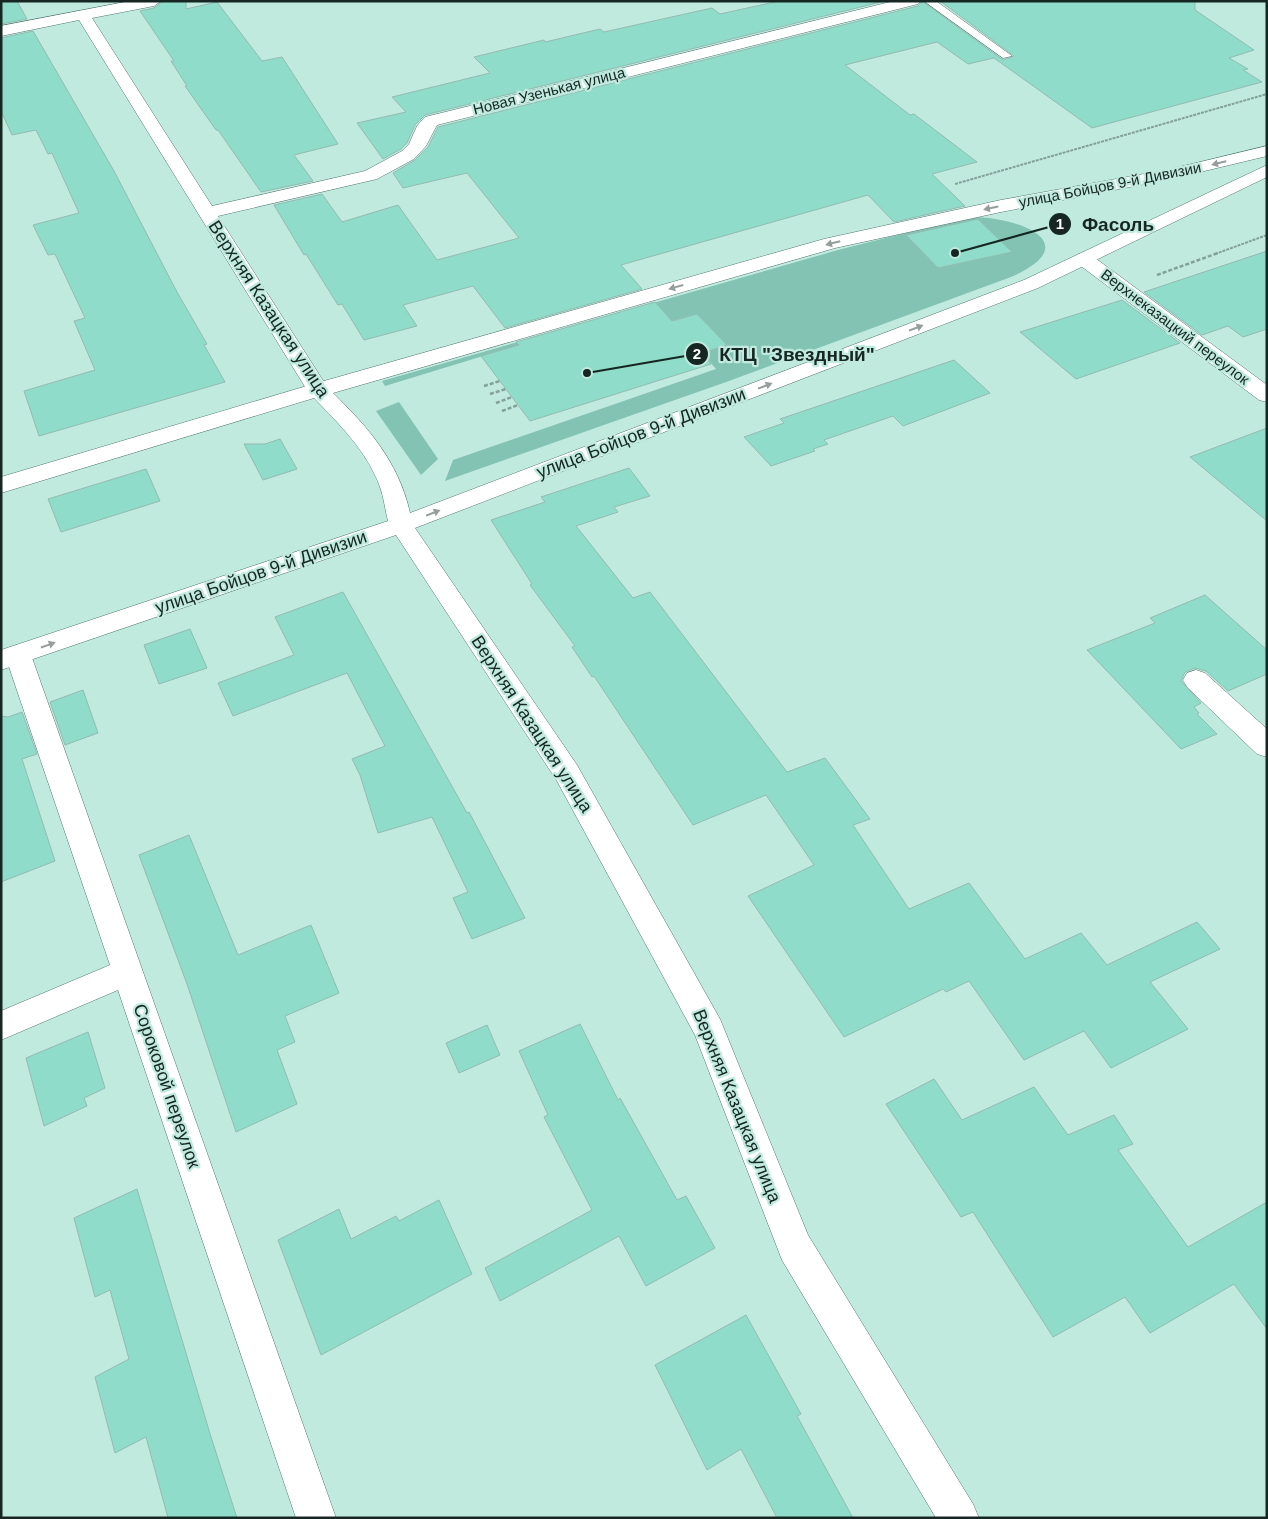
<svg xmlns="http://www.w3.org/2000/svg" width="1268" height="1519" font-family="Helvetica,sans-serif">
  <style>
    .green { fill: #83c3b3 }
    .building { fill: #8edcc9; stroke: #94bbb1 }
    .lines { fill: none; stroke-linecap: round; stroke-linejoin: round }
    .service-casing { stroke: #51776e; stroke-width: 1 }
    .minor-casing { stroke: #51776e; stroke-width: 1 }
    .tertiary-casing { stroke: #51776e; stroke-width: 1 }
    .path-far1 { stroke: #82a199; stroke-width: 2; stroke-dasharray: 3 1; stroke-linecap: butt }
    .path { stroke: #82a199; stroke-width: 2.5; stroke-dasharray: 4 2; stroke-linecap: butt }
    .service { fill: #fff; fill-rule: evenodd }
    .minor { fill: #fff; fill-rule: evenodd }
    .tertiary { fill: #fff; fill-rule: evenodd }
    .oneway { fill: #969d9c }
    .labels { text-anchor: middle; stroke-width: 4.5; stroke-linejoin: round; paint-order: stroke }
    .far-street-label { font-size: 15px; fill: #162622; stroke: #c1eadf }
    .street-label { font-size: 18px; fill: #162622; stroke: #c1eadf }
    .leader { fill: none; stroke: #162622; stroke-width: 2 }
    .callout-dot { fill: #162622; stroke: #c1eadf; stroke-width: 2 }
    .mark-label { font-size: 15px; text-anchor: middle; font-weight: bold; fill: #fff }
    .callout-label { font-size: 19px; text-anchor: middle; font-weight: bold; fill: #162622; stroke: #c1eadf; stroke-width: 4.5; stroke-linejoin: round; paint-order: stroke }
  </style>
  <rect width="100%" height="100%" fill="#c1eadf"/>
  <path class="green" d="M969,217C1014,216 1090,242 1011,277L729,381L445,481L453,460L716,369L702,353L727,345L697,314L672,321L520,352L516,346L385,386L382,381L838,250Z
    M399,402L438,459L421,475L376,411Z"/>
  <path class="building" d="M1,1H17L27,19L1,24Z
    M163,1H186V9L217,2L262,61L282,57L338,144L294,155L313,181L261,192L218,130H216L185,86H187L171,61H174L140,11L154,8Z
    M779,1H885L425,115L415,125L407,143L401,149L383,159L357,123L406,112L392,97L490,73L474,57L544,40L545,42L600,29L604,32L712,8L720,14Z
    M922,1L1003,60L1014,56L940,1H1195V10L1254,50L1229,58L1248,69L1243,70L1262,82L1092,128L994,58L968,64L937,42L845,65L910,115L914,114L977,162L932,174L965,206L894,222L868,195L621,265L642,289L505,328L473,286L403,305L417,326L364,340L342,304L338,305L306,254L304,255L274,205L322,194L342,222L398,205L437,260L519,238L467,173L403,188L393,173L415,160L428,147L438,127L918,6Z
    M33,31L114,171L177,292L207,344L204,345L225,382L39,436L24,391L95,370L74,321L85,318L55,254L48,255L33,225L79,213L52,153L48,154L36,130L12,135L1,111V38Z
    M978,219L1012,252L938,268L906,235Z
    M1267,251V329L1243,337L1228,326L1202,335L1144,292Z
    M1122,300L1180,343L1076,379L1020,332Z
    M655,302L672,321L697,314L727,345L702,353L711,364L530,421L481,356L519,345L516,342Z
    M954,360L990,393L903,426L893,416L824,440L828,444L813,449L815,451L771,466L744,437L784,423L780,419Z
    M1267,428V521L1190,457Z
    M280,439L297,469L263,480L244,444H265Z
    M629,468L650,496L614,507L618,512L576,526L633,598L650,592L787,772L825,758L870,819L853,825L909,909L969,883L1025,959L1081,933L1107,965L1197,922L1220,949L1150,982L1188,1029L1111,1068L1084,1031L1024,1060L969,981L946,992L943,989L844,1037L748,896L814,865L766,795L693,825L594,676L592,677L572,647L575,646L530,585L532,584L491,520L545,502L541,497Z
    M146,469L160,501L61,532L48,499Z
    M343,592L467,813L469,812L525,918L472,939L453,898L468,892L432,817L378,833L360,775L352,759L385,746L347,673L233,716L218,683L294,655L275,617Z
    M1205,595L1267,650V674L1228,691L1206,671L1195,668L1185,672L1181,681L1201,703L1194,707L1199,713L1197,714L1217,734L1181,749L1087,650L1155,623L1150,618Z
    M190,629L207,668L159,684L144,645Z
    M83,690L98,733L65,745L50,702Z
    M22,712L37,754L22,759L55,861L1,882V716L8,717Z
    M189,835L238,955L311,925L339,993L285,1016L295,1042L277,1050L297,1104L236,1132L187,984L139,855Z
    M580,1024L618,1100L620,1098L677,1200L686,1196L715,1248L646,1286L619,1236L500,1301L485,1268L592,1210L544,1117L548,1115L519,1051Z
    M487,1025L500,1055L459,1073L446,1043Z
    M88,1032L105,1088L84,1098L87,1106L44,1126L26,1058Z
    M934,1079L962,1120L1034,1087L1068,1135L1114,1115L1133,1144L1118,1150L1188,1247L1267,1202V1329L1234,1284L1150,1333L1125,1297L1053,1337L973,1212L961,1217L886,1104Z
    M137,1189L211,1437L237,1518H168L146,1437L115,1453L95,1377L129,1359L110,1290L95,1297L74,1218Z
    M439,1200L472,1274L321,1355L278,1240L339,1209L351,1239L396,1216L399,1221Z
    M746,1315L801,1414L797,1416L853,1518H777L741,1449L707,1470L655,1365Z"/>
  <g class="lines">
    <g class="service-casing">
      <path id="service" d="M924,1H936L1012,56L1003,58Z"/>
    </g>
    <g class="minor-casing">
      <path id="minor" d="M130,1H161L154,6L92,18L212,206L365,171L402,151L409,144L417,126L425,117L894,1H920L918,4L437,125L426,146L414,159L377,179L218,216L329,390L326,395L318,397L310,395L307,390L79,20L1,36V26Z
        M1084,253L1091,255L1267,385V402L1259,400L1077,263L1074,259L1077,255Z
        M18,645L27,648L31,655L336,1518H296L118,990L1,1040V1011L110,965L5,655L9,648Z
        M1196,670L1205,673L1267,729V757L1257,754L1187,687L1183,680L1187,673Z"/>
    </g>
    <g class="tertiary-casing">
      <path id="tertiary" d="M1267,146V156L1171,179L1001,212L835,248L333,393C369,428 399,463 410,513L1024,280L1267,165V177L1038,288L415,528L577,765L720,1019L808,1235L973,1504L979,1518H936L782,1260L695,1035L557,781L396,535L1,670V650L388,521C385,510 384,498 380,487C367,451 340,425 314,398L1,493V477L310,385L824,239L1001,200L1171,169Z"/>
    </g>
    <path class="path-far1" d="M955,184L1267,94
      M1215,254L1267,235"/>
    <path class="path" d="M1157,275L1218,253
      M484,386L500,381
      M490,394L506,389
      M496,403L512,397
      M502,411L518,405"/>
    <use href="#service" class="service"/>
    <use href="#minor" class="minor"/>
    <use href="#tertiary" class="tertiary"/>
  </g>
  <defs><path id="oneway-solid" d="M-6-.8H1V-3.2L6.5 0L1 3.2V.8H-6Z" transform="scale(1.25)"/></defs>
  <g class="oneway">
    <use href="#oneway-solid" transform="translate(1219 163) rotate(166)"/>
    <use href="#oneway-solid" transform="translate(991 208) rotate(168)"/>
    <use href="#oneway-solid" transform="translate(833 243) rotate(166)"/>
    <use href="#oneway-solid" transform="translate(676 287) rotate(164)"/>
    <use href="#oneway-solid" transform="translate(916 328) rotate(-21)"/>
    <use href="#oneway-solid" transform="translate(765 386) rotate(-21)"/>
    <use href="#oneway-solid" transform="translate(433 513) rotate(-21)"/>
    <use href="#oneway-solid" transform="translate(48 645) rotate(-19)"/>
  </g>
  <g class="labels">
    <g class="far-street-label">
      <text transform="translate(549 91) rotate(-14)" y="5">Новая Узенькая улица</text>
      <text transform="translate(1110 185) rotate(-11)" y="5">улица Бойцов 9-й Дивизии</text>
      <text transform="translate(1175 327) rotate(37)" y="5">Верхнеказацкий переулок</text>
    </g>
    <g class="street-label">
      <text transform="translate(269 309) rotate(57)" y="6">Верхняя Казацкая улица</text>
      <text transform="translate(641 433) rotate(-21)" y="6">улица Бойцов 9-й Дивизии</text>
      <text transform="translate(261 572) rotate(-19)" y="6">улица Бойцов 9-й Дивизии</text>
      <text transform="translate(532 724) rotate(57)" y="6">Верхняя Казацкая улица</text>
      <text transform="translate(167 1086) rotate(71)" y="6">Сороковой переулок</text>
      <text transform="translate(737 1106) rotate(68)" y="6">Верхняя Казацкая улица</text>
    </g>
  </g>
  <path class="leader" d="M955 253L1060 224M587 373L697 354"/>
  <g class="callout-dot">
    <circle cx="955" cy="253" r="5"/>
    <circle cx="587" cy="373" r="5"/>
    <circle cx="1060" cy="224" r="12"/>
    <circle cx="697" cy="354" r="12"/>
  </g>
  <g class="mark-label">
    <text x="1060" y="229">1</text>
    <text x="697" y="359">2</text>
  </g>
  <g class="callout-label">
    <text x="1118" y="231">Фасоль</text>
    <text x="797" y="361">КТЦ "Звездный"</text>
  </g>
  <rect width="1268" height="1519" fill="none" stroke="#162622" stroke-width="5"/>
</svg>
